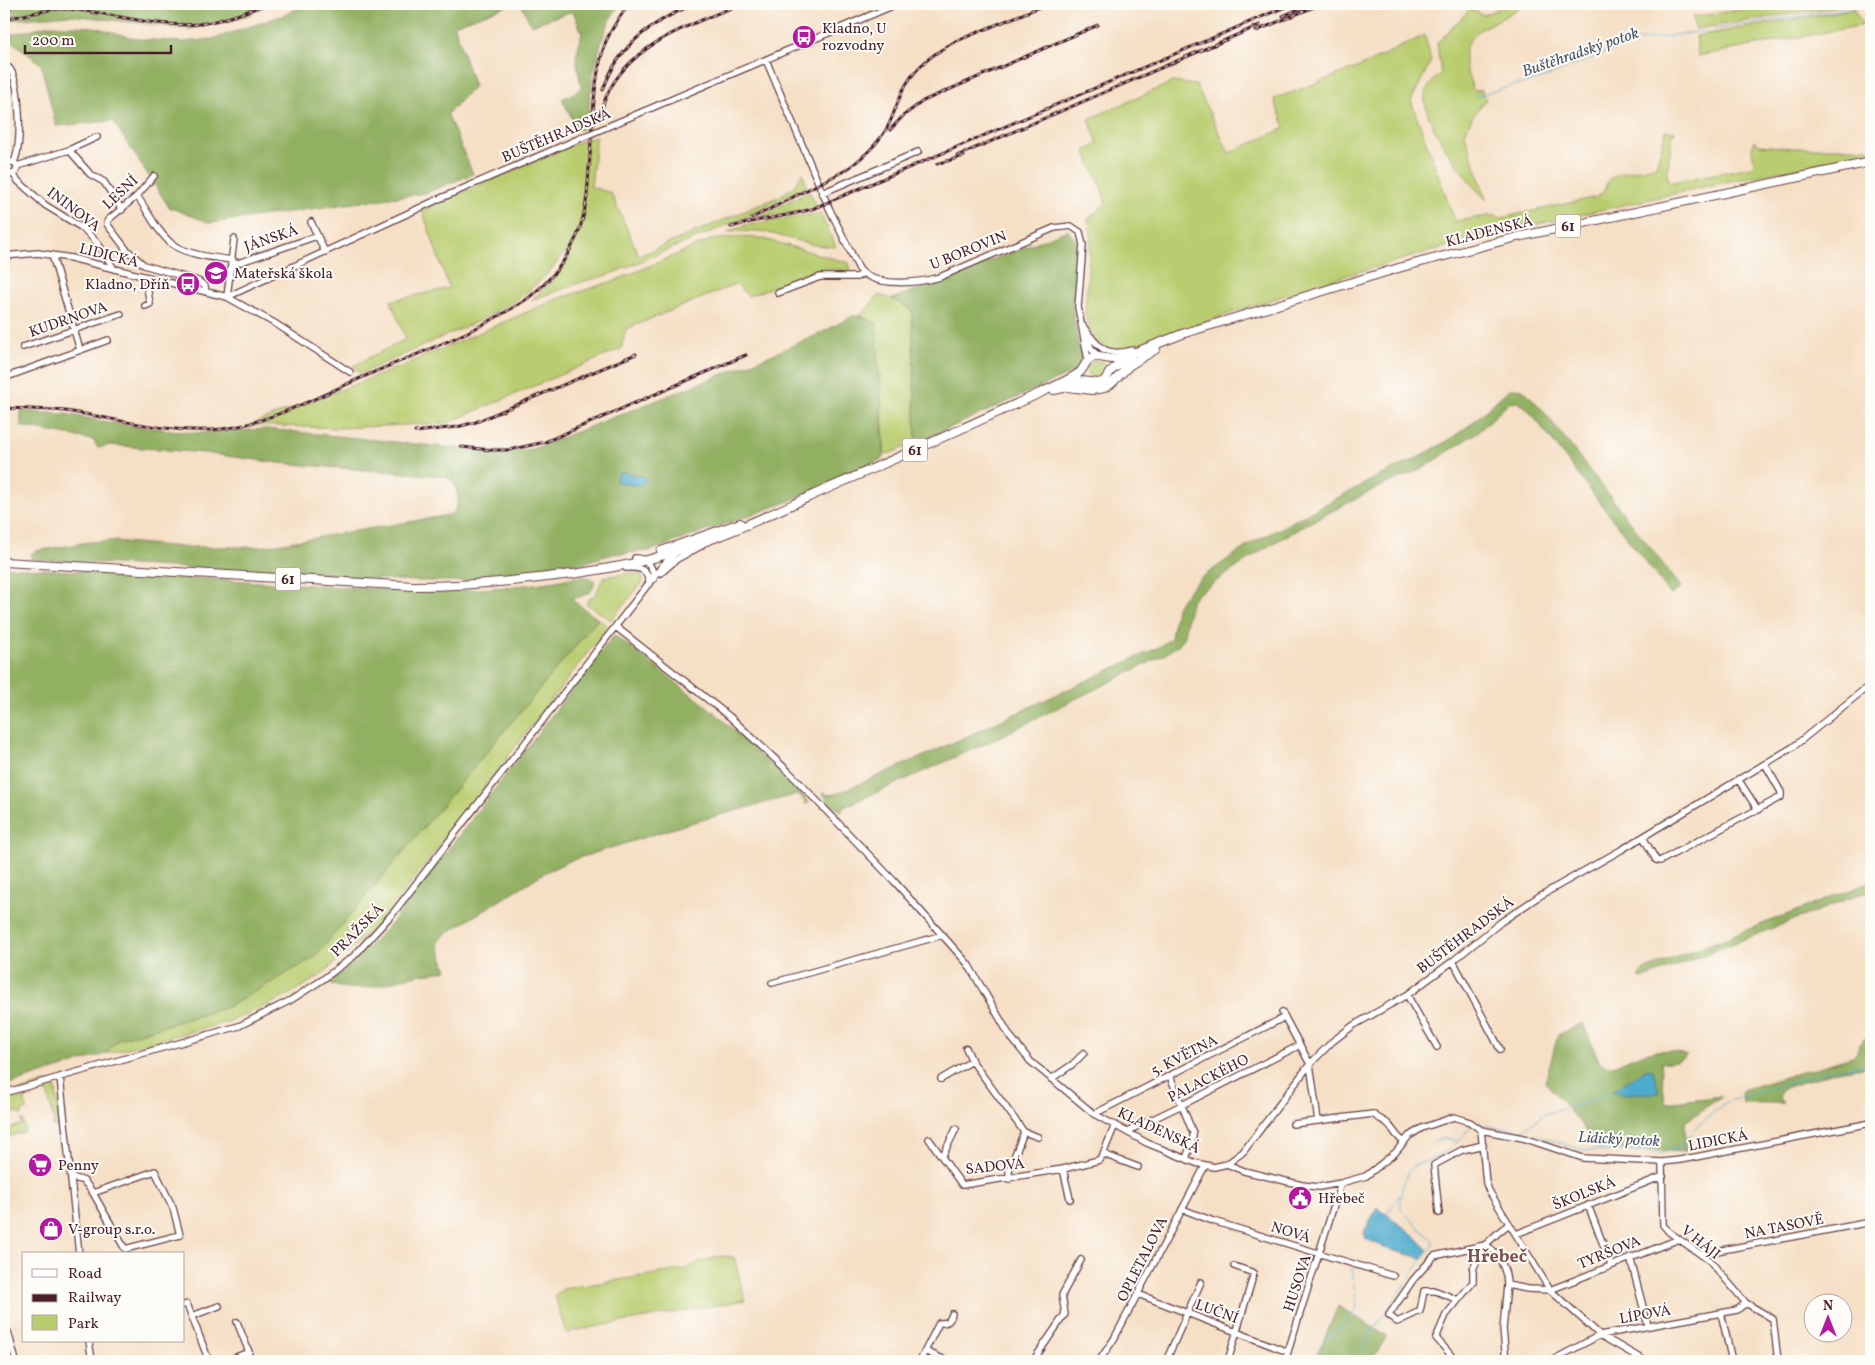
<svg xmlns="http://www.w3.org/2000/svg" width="1875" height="1365" font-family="Vollkorn,serif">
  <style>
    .green { fill: #b9cd70; stroke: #82764e }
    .forest { fill: #92b062; stroke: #6e6846 }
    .water { fill: #50abce; stroke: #4d657c }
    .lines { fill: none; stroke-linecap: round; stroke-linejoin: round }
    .stream { stroke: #50abce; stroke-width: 1 }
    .minor-casing { stroke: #643c42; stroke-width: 8 }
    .major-casing { stroke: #643c42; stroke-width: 10 }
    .minor { stroke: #fff; stroke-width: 5.5 }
    .major { stroke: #fff; stroke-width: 8 }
    .rail-casing { stroke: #4a1f2b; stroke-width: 3 }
    .rail { stroke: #fdfcf7; stroke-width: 1; stroke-dasharray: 4; stroke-linecap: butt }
    .minor-bridge-casing { stroke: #643c42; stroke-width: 8; stroke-linecap: butt }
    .minor-bridge { stroke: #fff; stroke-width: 5.5 }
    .labels { text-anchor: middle; stroke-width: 4; stroke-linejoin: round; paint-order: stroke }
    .shield { fill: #fdfcf7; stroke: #806168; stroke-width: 1 }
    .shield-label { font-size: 14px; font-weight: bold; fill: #4a1f2b }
    .poi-label { font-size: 15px; fill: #4a1f2b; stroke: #fdfcf7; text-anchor: start }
    .street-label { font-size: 15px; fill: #4a1f2b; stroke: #fdfcf7 }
    .water-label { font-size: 16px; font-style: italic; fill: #4c576c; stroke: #fdfcf7 }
    .quarter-label { font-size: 18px; font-weight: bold; fill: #80524b; stroke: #fdfcf7 }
  </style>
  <rect width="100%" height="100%" fill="#fdfcf7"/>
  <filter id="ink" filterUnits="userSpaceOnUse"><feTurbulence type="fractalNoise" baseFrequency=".02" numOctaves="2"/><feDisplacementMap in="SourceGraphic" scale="10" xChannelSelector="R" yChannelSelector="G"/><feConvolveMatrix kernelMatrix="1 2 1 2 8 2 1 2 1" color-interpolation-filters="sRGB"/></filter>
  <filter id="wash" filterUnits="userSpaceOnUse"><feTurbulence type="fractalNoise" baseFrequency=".0096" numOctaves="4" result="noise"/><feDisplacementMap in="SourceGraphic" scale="20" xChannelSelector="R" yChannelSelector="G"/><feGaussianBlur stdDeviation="1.12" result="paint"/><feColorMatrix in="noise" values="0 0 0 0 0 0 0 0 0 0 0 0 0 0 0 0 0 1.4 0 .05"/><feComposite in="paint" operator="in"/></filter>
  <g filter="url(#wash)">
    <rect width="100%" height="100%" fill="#f5dfc5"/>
    <path class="green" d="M1511,4H1525C1515,10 1505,17 1494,22C1459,39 1460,55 1473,89L1475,91L1481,90L1486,100C1476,110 1468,122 1465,135L1486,199C1468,183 1416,116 1426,91C1429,85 1436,78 1441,73L1437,43L1470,9L1483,15Z
      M1776,4H1854L1695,29L1693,17Z
      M1853,9L1864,25L1698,56L1696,36Z
      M1425,35L1431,61L1411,101L1455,221L1495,215L1496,217L1501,218L1597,197L1603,192L1609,179L1621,173L1656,166L1665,134V130L1675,132L1672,137L1667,175L1668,181L1672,182L1751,167L1754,164L1752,149L1754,140L1759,145L1791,148H1869L1871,154L1726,182L1476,238L1331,280L1117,351L1107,348L1095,341L1091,333L1085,314L1091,232L1088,219L1106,203L1101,187L1085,151L1098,144L1089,119L1173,82L1196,85L1229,153L1285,128L1274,99L1359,67Z
      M596,137L591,187L611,193L639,256L780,196L792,188L803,173L807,187L744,218L608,275L585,281L531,300C546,287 559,274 570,257L564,253C533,298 489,317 440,338C414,350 387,362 360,374L353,366L406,339L391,301L449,288L422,210L588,138Z
      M809,191L817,206L795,212L755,218Z
      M820,213L836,247L814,245L762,231L727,232L746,225Z
      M735,237L761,238L849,263L851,271L824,268L748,296L736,284L626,329L621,349L447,423L340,428L250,425L402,366L555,300L619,279L711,240Z
      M879,295L892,299L912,310L916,443L885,455L876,323L860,316Z
      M1087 370a10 10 0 1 1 20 0a10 10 0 1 1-20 0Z
      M631,573L641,574L643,579L642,583L611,620L587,604V601L595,595L604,577Z
      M598,619L608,626L381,922L320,976L283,998L228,1022L105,1054L119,1039L228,1007L315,957Z
      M49,1082L54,1086L56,1090L60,1125L58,1127H54L52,1125L55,1124L47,1091H44L43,1088L27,1091V1095L24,1096L27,1110L22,1111V1115L20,1116L19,1112L4,1115V1096Z
      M23,1120L25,1129L24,1132L4,1138V1129L22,1125L21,1121Z
      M721,1256L734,1257L745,1300L572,1331L569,1334L565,1331L555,1296L563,1289L686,1269L699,1262Z"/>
    <path class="forest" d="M17,4H269L246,16L189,29L71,15L9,20Z
      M304,4H512L454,25L474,87L447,114L473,174L426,193L210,223L169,207L113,121L56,126L41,64L5,36L49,25L94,27L137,39L183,42L213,39L287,14Z
      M521,4H621C604,20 593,71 590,95C588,105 590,116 590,126L578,130L562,99L576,92L581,87L576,57L582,33L573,11L531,25Z
      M1068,230L1077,243L1078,269L1072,308L1081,359L1078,370L916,443L912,310L892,299Z
      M853,316H860L876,323L884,458L787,502L649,551L613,554L592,560L571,569L537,574L475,581H414L31,559V554L36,551L90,542L113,541L183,547H260L450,515C460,510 459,490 453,482C450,478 447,477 442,476L279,463L204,453L109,445L98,448L93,440L21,426V411L65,414L118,424L196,433L267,429L494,452L533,449L764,358L821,333Z
      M1516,388L1523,389L1541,408L1681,587L1671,595L1526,407L1517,402L1509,403L1479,431L1427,466L1371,491L1307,524L1262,550L1196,595L1191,602L1183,639L1179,644L1166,654L987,743L844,807L841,811L830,804L822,792C830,797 835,794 843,791L933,752L1159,647L1171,638L1176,608L1188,591L1202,577L1250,544L1377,477L1416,459L1449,440L1471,424L1508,390Z
      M4,567L414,591C462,591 509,588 556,581C567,579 585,573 594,580C596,594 582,596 571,599L598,619L315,957L228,1007L119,1039L105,1054L4,1086Z
      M614,635L713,711L795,787L809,803L806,804L801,796L794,795L687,824L569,861L544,873L444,935L438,944L447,970C437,973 427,973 416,975C389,982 356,996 329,983L343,972L389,926Z
      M1871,882V890L1642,979L1638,978L1644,970L1661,963Z
      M1583,1023L1600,1063C1605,1066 1610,1067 1616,1065C1640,1053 1660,1045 1687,1055L1677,1061L1661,1063L1665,1103L1722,1096L1685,1122L1686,1152L1597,1147L1578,1120L1545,1082L1558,1035Z
      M1871,1027V1066L1837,1071L1787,1087C1782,1089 1780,1092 1779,1098L1783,1103H1743L1742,1090L1852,1057L1857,1052L1859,1044L1868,1036V1031Z
      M1338,1306L1387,1336L1374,1357L1373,1361H1315Z"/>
    <path class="water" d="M623,472L645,477L647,480L638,486L617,482L616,479L619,473Z
      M1645,1069H1651L1653,1071L1659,1092L1658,1093L1622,1094L1612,1091Z
      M1377,1207L1415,1236L1428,1249L1421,1258L1391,1250L1366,1239L1364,1232Z"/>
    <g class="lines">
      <path class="stream" d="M1475,96L1543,78L1631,42L1871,5
        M1480,1125L1521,1131L1583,1150L1662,1153L1683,1146L1692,1133
        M1694,1129L1726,1102L1834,1069L1871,1064
        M1522,1131L1545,1114L1581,1104L1612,1091
        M1431,1142L1444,1138L1459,1141
        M1387,1214L1400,1195
        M1409,1278L1433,1245V1241L1402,1211C1397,1201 1405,1174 1413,1167C1418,1164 1426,1161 1431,1159C1449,1151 1459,1143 1470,1127
        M1312,1361L1325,1338L1336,1332L1357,1309L1352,1268
        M1355,1361L1371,1333L1406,1283"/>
    </g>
  </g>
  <g filter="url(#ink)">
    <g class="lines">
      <g class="minor-casing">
        <path id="minor" d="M766,60L829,208L859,269C875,288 918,283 940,277L1054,228L1071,226L1080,232L1083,245L1078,307L1088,360
          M4,64C6,66 8,67 10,69C21,86 22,145 14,162
          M642,112L897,4
          M69,150L90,174L104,182L122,210
          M5 168a6 6 0 1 1 12 0a6 6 0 1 1-12 0Z
          M17,166L69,150L97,137
          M13,174L18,181L45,205L84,229L99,245L114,269
          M154,176L137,196L108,220L107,224L126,249L144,265L198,281L205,286L206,292
          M822,193L918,152
          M137,196C148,211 157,232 172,244C187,255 215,258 233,260
          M311,222L325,252
          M52,255L80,350
          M4,256L38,253L71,258L227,297L276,324L350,372
          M232,265L317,236
          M778,293L820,277H857L863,273
          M227,297L439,199L583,137
          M227,297L234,239
          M145,306L150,304L147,287L148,278
          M1083,326C1097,346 1105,358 1132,350
          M1086,336L1092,350L1100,357
          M23,347L121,314
          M4,378L108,340
          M635,558C648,558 653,567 654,579
          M626,568C639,567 649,569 649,584
          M661,573L677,559L701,546
          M616,627L730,717L789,772L894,881L968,964L1010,1036L1030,1061L1094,1114L1147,1143L1196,1163L1214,1167L1227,1164L1243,1152L1310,1064L1333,1041L1354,1025L1407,995L1453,961L1501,922L1538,897L1621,850L1793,747L1871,684
          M1738,779L1758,810
          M1643,837L1656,860L1660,861L1781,797V792L1765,764
          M1453,961L1500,1049
          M772,983L943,935
          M1407,995L1437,1047
          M1282,1012L1310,1064L1318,1121
          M966,1048L972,1061L1024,1132L1009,1170V1179
          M1170,1076L1193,1133V1137L1186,1159
          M60,1077L79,1254
          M941,1079L972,1061
          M1051,1079L1073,1064L1084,1053
          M4,1093L239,1026L291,1000L322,980L354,956L394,912L663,565L675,553
          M1094,1114L1285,1017
          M1293,1124L1373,1114C1377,1118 1383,1120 1387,1123C1394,1129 1394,1135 1404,1142
          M1481,1130L1486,1183L1489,1191L1550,1290L1600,1335L1645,1361
          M1024,1132L1038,1137
          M1128,1132L1134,1128L1182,1105L1300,1045
          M929,1139L962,1185L1063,1169L1099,1160L1103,1154L1115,1125
          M1103,1154L1138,1167
          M942,1157L956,1129
          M1662,1162L1663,1225L1669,1232L1710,1261L1746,1303L1773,1319L1778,1361
          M1227,1164L1244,1171L1302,1185L1319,1187L1341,1183L1366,1176L1395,1153L1409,1136L1422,1128L1454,1117L1470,1122L1481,1130L1523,1138L1583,1158L1662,1162L1680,1160L1871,1123
          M1063,1169L1070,1199
          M71,1177L84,1181L93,1193L125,1249L180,1235L173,1208L155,1171L93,1193
          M1871,1195V1200
          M1588,1205L1611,1265
          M1182,1209L1213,1221L1393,1276
          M1439,1213L1434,1165L1462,1150L1483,1145
          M1516,1234L1663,1176
          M1485,1245C1499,1251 1507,1271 1507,1285L1528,1289L1550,1290L1679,1239
          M1701,1254L1871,1222
          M1630,1257L1648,1326
          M1138,1294L1288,1352
          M1458,1300L1436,1291H1424L1420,1311L1397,1322L1389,1315L1413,1280L1434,1256L1485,1245
          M184,1305L187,1304L209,1361
          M1721,1313L1732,1361
          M192,1316L219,1306
          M4,1332H8L16,1361
          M89,1341L92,1361
          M925,1351L947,1361
          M231,1359L249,1352L237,1322
          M224,1361L231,1359L232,1361
          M920,1361L939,1323C947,1323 950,1322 952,1314
          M1033,1361L1065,1314L1062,1295L1081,1260
          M1099,1361L1114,1339L1205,1166
          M1166,1361L1201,1282
          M1228,1361L1254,1273L1234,1266
          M1285,1361L1341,1183
          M1456,1361L1436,1338L1446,1315L1473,1282V1269L1485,1245L1500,1231L1509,1224
          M1506,1361L1503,1329L1507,1285
          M1551,1361L1600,1335L1721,1313L1737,1310L1746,1303"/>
      </g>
      <g class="major-casing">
        <path id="major" d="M4,13L9,4
          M1070,382C1083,378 1095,385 1102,382C1107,379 1107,376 1110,372C1115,366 1124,362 1131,359
          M1054,390L1068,387L1092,390L1104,388L1111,384L1130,365L1156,349
          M661,551L740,523
          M4,562L414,586C469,586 518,581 572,574C599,570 627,566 654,558C713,542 767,516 822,491C895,459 968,426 1040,393C1053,387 1067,381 1079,373C1084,369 1085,361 1091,358C1099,354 1109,361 1118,359L1185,333L1402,267L1517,237L1871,162"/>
      </g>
      <use href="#minor" class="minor"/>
      <use href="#major" class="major"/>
      <g class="rail-casing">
        <path id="rail" d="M1283,16L1311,4
          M4,19L54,9H70C112,13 156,28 199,24C222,21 244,13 265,4
          M1256,31L1321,4
          M603,90C619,44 652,22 694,4
          M598,119C602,108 605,97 611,87C639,40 693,24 741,4
          M890,130L903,116L923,101L1098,25
          M957,156L1260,25
          M937,164L964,156
          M752,218L846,170C864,157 881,142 890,122C896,109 899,95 907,83C919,64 935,53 954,42L1047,4
          M731,227C758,219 785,217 812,209L1292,4
          M4,408C24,409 45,409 65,411C117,418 170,435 222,429C271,423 325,393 370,374C414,355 461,338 502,314C512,308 523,303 532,295C551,280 567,259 577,236C586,214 588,191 589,167C593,127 592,80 606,41C612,28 620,16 629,4
          M415,432L457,427L476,422L636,354
          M461,447L492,450H509L545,442L746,355"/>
      </g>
      <use href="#rail" class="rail"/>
      <g class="minor-bridge-casing">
        <path id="minor-bridge" d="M583,137L642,112"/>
      </g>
      <use href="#minor-bridge" class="minor-bridge"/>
    </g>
  </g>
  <defs>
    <g id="bus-disc" transform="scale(1.25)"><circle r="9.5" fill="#b5179e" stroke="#fdfcf7"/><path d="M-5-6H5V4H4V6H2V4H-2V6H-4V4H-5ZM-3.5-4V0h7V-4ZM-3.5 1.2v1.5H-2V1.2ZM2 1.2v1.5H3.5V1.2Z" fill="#fff"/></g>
    <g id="school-disc" transform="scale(1.25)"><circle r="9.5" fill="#b5179e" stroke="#fdfcf7"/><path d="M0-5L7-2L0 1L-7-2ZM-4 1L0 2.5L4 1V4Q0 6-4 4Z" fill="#fff"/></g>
    <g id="supermarket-disc" transform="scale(1.25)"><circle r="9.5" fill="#b5179e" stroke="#fdfcf7"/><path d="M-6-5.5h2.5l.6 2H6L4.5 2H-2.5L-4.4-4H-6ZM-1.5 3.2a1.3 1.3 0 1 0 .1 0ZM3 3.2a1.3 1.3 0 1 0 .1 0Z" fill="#fff"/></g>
    <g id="civic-disc" transform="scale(1.25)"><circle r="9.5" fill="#b5179e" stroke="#fdfcf7"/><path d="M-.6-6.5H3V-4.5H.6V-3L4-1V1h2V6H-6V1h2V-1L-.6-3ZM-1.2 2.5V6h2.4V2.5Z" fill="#fff"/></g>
    <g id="shop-disc" transform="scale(1.25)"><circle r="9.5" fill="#b5179e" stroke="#fdfcf7"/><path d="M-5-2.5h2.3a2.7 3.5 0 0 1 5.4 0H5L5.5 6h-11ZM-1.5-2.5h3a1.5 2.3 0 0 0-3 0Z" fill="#fff"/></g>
  </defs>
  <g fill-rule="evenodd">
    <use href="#bus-disc" x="804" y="37"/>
    <use href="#school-disc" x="216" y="273"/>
    <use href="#bus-disc" x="188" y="284"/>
    <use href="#supermarket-disc" x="40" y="1165"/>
    <use href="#civic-disc" x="1300" y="1198"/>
    <use href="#shop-disc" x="51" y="1229"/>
  </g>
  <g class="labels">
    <g class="shield">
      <rect x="1555.5" y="214.5" width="25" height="23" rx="4"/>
      <rect x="902.5" y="438.5" width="25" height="23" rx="4"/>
      <rect x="275.5" y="567.5" width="25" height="23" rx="4"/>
    </g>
    <g class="shield-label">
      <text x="1568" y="231">61</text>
      <text x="915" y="455">61</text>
      <text x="288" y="584">61</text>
    </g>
    <g class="poi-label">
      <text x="822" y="33">Kladno, U<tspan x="822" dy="17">rozvodny</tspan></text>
      <text x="234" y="278">Mateřská škola</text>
      <text x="170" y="289" text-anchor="end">Kladno, Dříň</text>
      <text x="58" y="1170">Penny</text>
      <text x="1318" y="1203">Hřebeč</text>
      <text x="68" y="1234">V-group s.r.o.</text>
    </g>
    <g class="street-label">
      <text transform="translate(556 135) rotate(-23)" y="5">BUŠTĚHRADSKÁ</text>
      <text transform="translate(120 192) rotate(-43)" y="5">LESNÍ</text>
      <text transform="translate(74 209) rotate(37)" y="5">ININOVA</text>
      <text transform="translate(1489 231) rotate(-14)" y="5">KLADENSKÁ</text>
      <text transform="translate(271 238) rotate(-19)" y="5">JÁNSKÁ</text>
      <text transform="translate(968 250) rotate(-22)" y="5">U BOROVIN</text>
      <text transform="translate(109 255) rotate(14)" y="5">LIDICKÁ</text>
      <text transform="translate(68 319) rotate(-19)" y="5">KUDRNOVA</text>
      <text transform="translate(357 930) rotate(-45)" y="5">PRAŽSKÁ</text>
      <text transform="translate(1465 935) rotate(-37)" y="5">BUŠTĚHRADSKÁ</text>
      <text transform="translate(1184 1055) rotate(-27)" y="5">5. KVĚTNA</text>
      <text transform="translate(1208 1078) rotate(-27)" y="5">PALACKÉHO</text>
      <text transform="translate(1159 1130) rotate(25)" y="5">KLADENSKÁ</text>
      <text transform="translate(1718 1140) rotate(-11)" y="5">LIDICKÁ</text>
      <text transform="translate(995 1166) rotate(-6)" y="5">SADOVÁ</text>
      <text transform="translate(1584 1193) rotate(-22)" y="5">ŠKOLSKÁ</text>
      <text transform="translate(1784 1226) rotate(-11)" y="5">NA TASOVĚ</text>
      <text transform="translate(1291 1232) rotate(17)" y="5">NOVÁ</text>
      <text transform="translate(1701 1242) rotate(38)" y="5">V HÁJI</text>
      <text transform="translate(1609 1252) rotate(-22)" y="5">TYRŠOVA</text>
      <text transform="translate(1142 1259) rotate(-63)" y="5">OPLETALOVA</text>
      <text transform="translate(1297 1283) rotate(-72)" y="5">HUSOVA</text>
      <text transform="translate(1217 1311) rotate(20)" y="5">LUČNÍ</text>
      <text transform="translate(1645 1314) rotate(-10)" y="5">LÍPOVÁ</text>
    </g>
    <g class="water-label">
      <text transform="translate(1580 51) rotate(-19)" y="6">Buštěhradský potok</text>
      <text transform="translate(1619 1138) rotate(3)" y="6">Lidický potok</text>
    </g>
    <g class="quarter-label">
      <text x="1497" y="1262">Hřebeč</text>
    </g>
  </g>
  <rect width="1875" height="1365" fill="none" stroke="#fdfcf7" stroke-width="20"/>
  <rect x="22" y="1252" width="162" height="90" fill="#fdfcf7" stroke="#b5a4a5"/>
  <rect x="32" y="1269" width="25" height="8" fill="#ffffff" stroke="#b5a4a5"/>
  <text x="68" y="1278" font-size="15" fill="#4a1f2b">Road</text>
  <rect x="32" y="1294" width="25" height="8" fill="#4a1f2b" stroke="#b5a4a5"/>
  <text x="68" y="1302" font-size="15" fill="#4a1f2b">Railway</text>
  <rect x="32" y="1315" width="25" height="15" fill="#b9cd70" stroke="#b5a4a5"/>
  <text x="68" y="1328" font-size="15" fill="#4a1f2b">Park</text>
  <g transform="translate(1828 1318)"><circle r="24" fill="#fdfcf7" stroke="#b5a4a5"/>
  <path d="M0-4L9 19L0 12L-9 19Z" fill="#b5179e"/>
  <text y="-8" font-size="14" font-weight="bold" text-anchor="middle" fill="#4a1f2b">N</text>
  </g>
  <path d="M25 45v8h146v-8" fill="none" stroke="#4a1f2b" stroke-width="2.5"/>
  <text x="32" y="45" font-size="15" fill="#4a1f2b" stroke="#fdfcf7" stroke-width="4" paint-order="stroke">200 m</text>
</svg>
